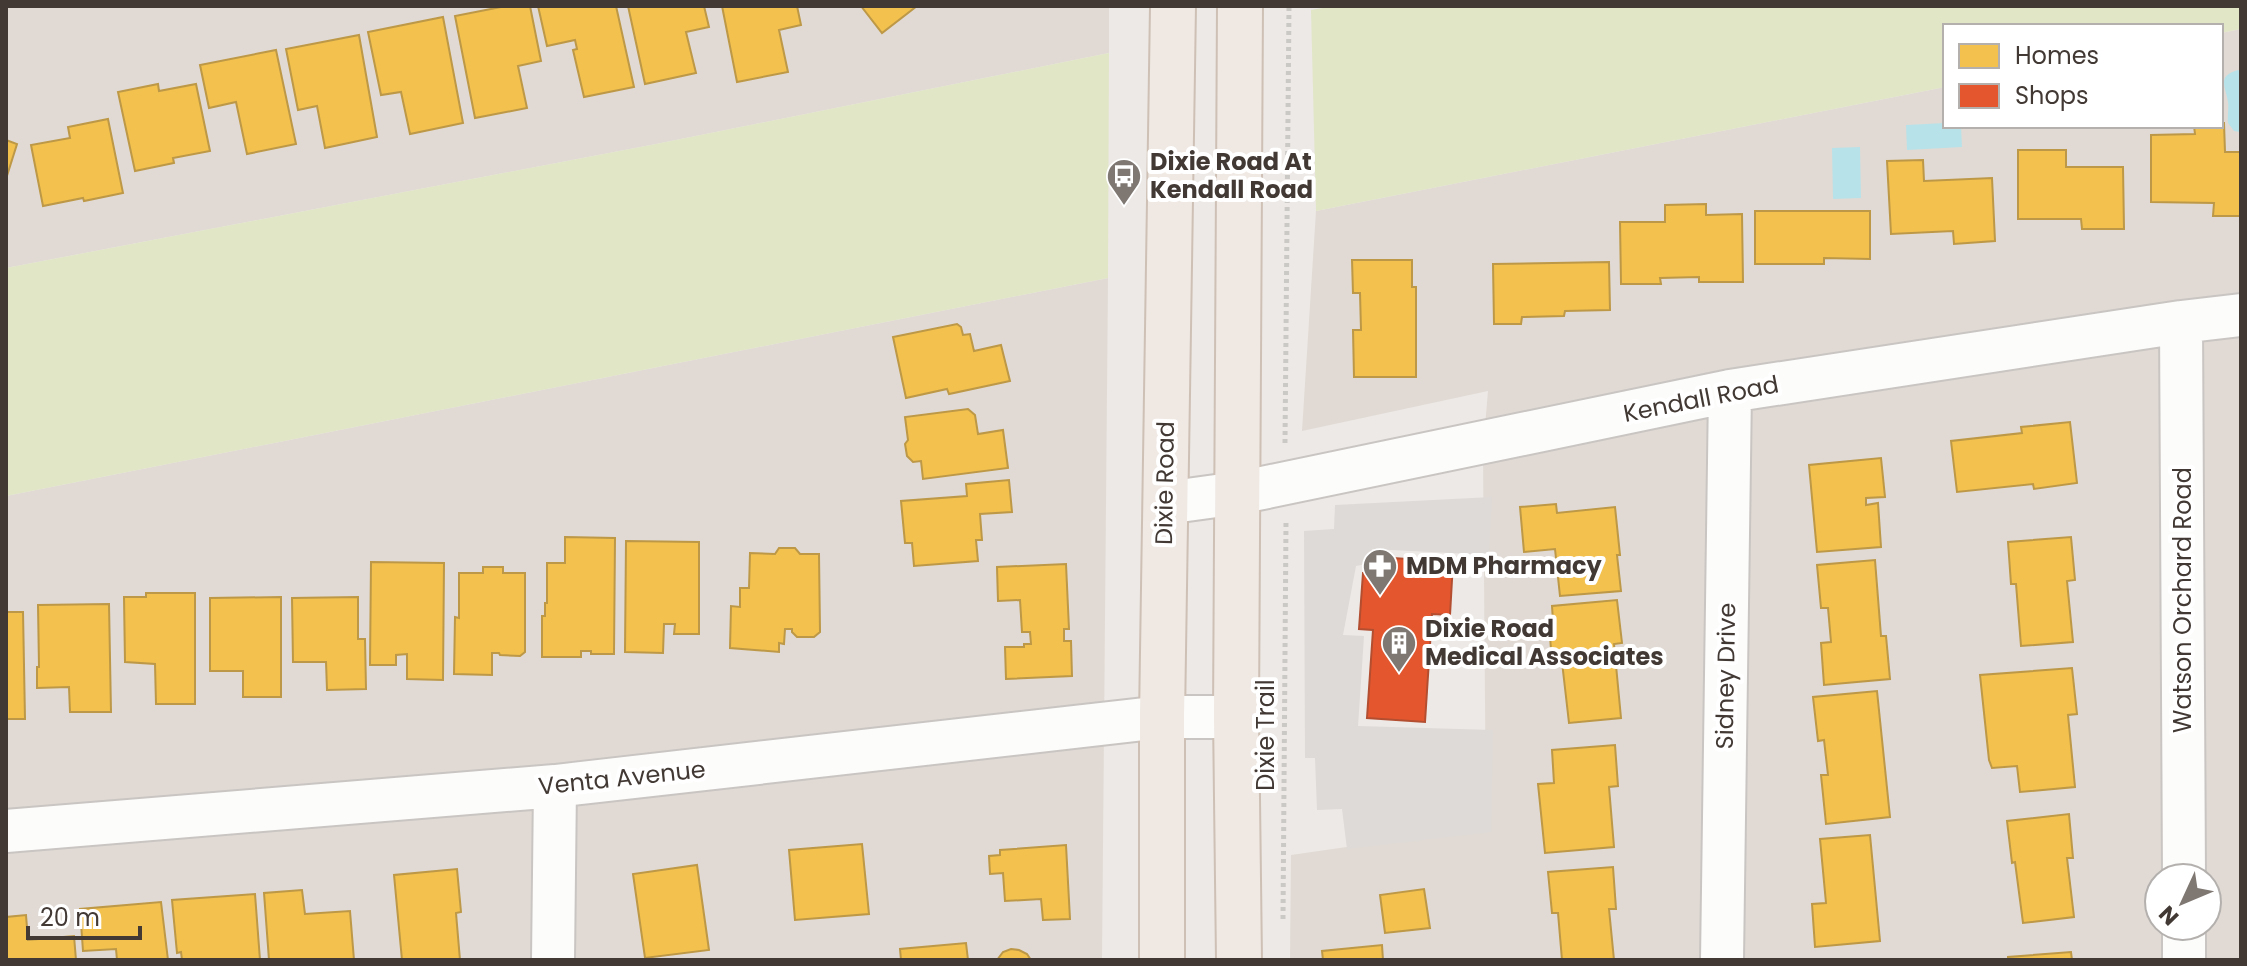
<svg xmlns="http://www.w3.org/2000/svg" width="2247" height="966" font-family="Poppins,sans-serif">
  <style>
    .residential { fill: #e1dad4; fill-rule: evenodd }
    .green { fill: #e1e6c7 }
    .parking { fill: #dedad7 }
    .water { fill: #b8e2e9 }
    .homes { fill: #f2c14e; stroke: #bd9846; stroke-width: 2 }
    .shops { fill: #e4572e; stroke: #b34e30; stroke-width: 2 }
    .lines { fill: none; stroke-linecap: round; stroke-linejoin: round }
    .minor-casing { stroke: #c9c5c2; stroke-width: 46 }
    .major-casing { stroke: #cec0b5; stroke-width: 48 }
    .path { stroke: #cbc9c6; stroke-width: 5; stroke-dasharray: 4 4; stroke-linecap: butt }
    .minor { stroke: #fcfcfb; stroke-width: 42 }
    .major { stroke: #efe8e3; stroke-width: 44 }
    .labels { text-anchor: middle; stroke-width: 8; stroke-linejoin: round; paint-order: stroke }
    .poi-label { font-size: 24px; font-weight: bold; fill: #423934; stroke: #fff; text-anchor: start }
    .street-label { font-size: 24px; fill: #423934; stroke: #fff }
  </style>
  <rect width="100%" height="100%" fill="#ede9e6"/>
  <path class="residential" d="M6,6H1109V53L656,144L6,268Z
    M2241,29V960H1290L1291,855L1486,827L1483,450L1488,391L1302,431L1316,211L1945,87V126H2221V33ZM2159,878H2207V926H2159Z
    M1108,278L1102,960H6V496Z"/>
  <path class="green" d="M1334,6H2241V29L2221,33V26H1945V87L1316,211L1311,10Z
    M1109,53L1108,278L6,496V268L656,144Z"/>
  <path class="parking" d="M1492,497L1489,555L1372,549L1371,563L1356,566L1343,635L1364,636L1358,726L1493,730L1491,832L1347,849L1342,809L1317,810L1315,758H1305L1304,531L1334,529L1335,505Z"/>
  <path class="water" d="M2238,70L2241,72L2240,132L2234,131L2228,123C2227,116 2229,109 2228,102C2226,87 2216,76 2238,70Z
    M1945,123V126H1961L1962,147L1907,150L1906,125Z
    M1860,147L1861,198L1833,199L1832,148Z"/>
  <path class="homes" d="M506,6H530L541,61L518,66L527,108L475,118L455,16Z
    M538,6H616L634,87L584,97L573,50L577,49L575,40L547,46Z
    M628,6H704L709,27L686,32L696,73L645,84Z
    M722,6H797L801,25L779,30L788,72L737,82Z
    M861,6H917L882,33Z
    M443,17L463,123L410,134L401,92L381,95L368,32Z
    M359,35L377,137L325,148L317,106L298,110L286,49Z
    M276,50L296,144L247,154L236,102L209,108L200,65Z
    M158,84L159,91L196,84L210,151L173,158L174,163L135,171L118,92Z
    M108,119L123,193L84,201L83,198L43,206L31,145L70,138L68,127Z
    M2221,123H2224L2225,152H2241V216H2213L2214,203L2151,202V135L2195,134L2194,126H2221Z
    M6,140L17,144L6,179Z
    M2018,150H2066V167H2123L2124,229H2082L2081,219H2018Z
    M1923,160L1924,181L1992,178L1995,241L1954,244L1953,231L1891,234L1887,161Z
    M1706,204V215L1742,214L1743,282H1699V277L1660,278L1661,284H1621L1620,222H1665V205Z
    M1755,211H1870V259L1824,258V264H1755Z
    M1352,260H1412V287H1416V377H1354L1353,330H1361L1360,293H1353Z
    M1609,262L1610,310L1565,311L1564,316L1522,317L1521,324H1494L1493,264Z
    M957,324L961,327L963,335L970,334L974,351L1001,345L1010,381L949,394L947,389L906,398L893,337Z
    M968,409L975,415L978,434L1003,430L1008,468L923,479L921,461L913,462L907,456L905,444L908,440L905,417Z
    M2070,422L2077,483L2034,489L2033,484L1957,492L1951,441L2022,433L2021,427Z
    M1881,458L1885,497L1866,498V505L1878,503L1881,547L1817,552L1809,465Z
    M1009,480L1012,512L980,514L982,540H976L978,561L914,566L912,543H905L901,501L967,496L966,484Z
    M1556,504L1557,513L1615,507L1620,555H1617L1621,591L1560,596L1555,549L1524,552L1520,507Z
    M565,537L615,538L614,654H591V651H581V657H542V616H545V603H547V563H565Z
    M2071,537L2075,580L2067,581L2073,642L2021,646L2016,584H2011L2008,542Z
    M626,541L699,542V634H674L675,624H664L663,653L625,652Z
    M779,548H795L800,554H819L820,632L814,637H797L792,632V629H785L784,644L779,643V652L730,648L731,606L740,607V588H749L750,553L775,554Z
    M1875,560L1881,636H1886L1890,679L1824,685L1821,643L1831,642L1828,608H1821L1817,565Z
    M371,562L444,563L443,680L407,679V654L396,655V665H370Z
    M1066,564L1069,629H1064V641H1071L1072,676L1006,679L1005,647H1024V644H1031L1030,632H1022L1020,600L998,601L997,567Z
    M483,567H503V573H525V652L520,656L500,655L499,653H492V675L454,674L455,617L459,618V573H483Z
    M146,593H195V704H156L155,664L125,662L124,597H146Z
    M281,597V697H243V671H210V598Z
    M358,597V639H365L366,689L327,690L326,662H293L292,598Z
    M1617,600L1622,643L1614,644L1621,718L1569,723L1562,662L1552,663L1550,636H1554L1552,606Z
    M109,604L111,712H70L69,687L37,688V667H39L38,605Z
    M6,612H23L25,719H6Z
    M2072,668L2077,714L2068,715L2075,787L2020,792L2017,766L1992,768L1989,760L1980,675Z
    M1877,691L1890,817L1826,824L1821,775H1828L1824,740L1818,741L1813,697Z
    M1615,745L1618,786L1609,787L1614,847L1545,853L1538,784L1554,783L1552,750Z
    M2069,814L2073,858H2067L2074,917L2023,923L2015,862L2012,863L2007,821Z
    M1870,835L1880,941L1815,947L1812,904L1826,903L1820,839Z
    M862,844L869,914L795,920L789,850Z
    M1066,845L1070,919L1043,920L1041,899L1005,901L1003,873L990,874L989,856L1000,855V850Z
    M697,865L709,950L645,958L633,874Z
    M1613,867L1616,909H1609L1614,960H1562L1558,913H1552L1548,872Z
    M457,869L461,912L456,913L460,960H402L394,875Z
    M1424,889L1430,928L1385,933L1380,895Z
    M302,890L305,914L350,911L354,960H269L264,893Z
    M255,894L260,960H182L181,952L177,953L172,900Z
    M161,902L168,960H117L116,949L83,951L80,909Z
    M26,915L28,940L74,936L76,960H6V917Z
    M966,943L968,960H901L900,949Z
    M1382,945L1383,960H1323L1322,951Z
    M1011,949L1019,950L1027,954L1031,960H997L1003,952Z
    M2071,952L2072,960H2008V957Z"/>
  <path class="shops" d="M1377,557L1453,562L1450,615L1432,614L1425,722L1367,718L1373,630L1359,629L1363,573L1376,574Z"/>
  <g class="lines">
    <g class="minor-casing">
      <path id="minor" d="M2181,322L2184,878
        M1165,503L1238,493L1730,391L2181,322L2241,315
        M6,831L555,786L1162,717H1236
        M2184,926V960
        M553,960L555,786
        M1722,960L1730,391"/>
    </g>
    <g class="major-casing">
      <path id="major" d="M1162,960V717L1173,6
        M1239,960L1236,717L1240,6"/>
    </g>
    <path class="path" d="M1285,443L1289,6
      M1283,919L1286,521"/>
    <use href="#minor" class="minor"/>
    <use href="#major" class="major"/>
  </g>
  <defs>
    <g id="bus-pin" transform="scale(1.8)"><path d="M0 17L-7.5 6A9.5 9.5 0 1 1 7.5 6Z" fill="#7e7772" stroke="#fff"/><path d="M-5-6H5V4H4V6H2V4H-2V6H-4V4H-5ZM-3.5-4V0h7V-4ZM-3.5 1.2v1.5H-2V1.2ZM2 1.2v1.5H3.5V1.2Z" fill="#fff"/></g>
    <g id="pharmacy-pin" transform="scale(1.8)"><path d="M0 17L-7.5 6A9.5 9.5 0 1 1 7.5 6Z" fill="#7e7772" stroke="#fff"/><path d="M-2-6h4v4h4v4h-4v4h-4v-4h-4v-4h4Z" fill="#fff"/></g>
    <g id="building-pin" transform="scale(1.8)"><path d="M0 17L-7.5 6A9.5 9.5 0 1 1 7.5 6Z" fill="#7e7772" stroke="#fff"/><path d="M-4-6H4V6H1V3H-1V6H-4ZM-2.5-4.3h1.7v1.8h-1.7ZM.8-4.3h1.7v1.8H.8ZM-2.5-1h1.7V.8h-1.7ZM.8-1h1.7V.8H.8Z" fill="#fff"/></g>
  </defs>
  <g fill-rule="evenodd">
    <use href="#bus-pin" x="1124" y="176"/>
    <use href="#pharmacy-pin" x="1380" y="566"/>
    <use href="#building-pin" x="1399" y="643"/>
  </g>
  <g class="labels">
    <g class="poi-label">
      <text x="1150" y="170">Dixie Road At<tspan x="1150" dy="28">Kendall Road</tspan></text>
      <text x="1406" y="574">MDM Pharmacy</text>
      <text x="1425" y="637">Dixie Road<tspan x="1425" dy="28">Medical Associates</tspan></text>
    </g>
    <g class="street-label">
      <text transform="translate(1701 399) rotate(-11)" y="8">Kendall Road</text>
      <text transform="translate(1165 483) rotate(-89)" y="8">Dixie Road</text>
      <text transform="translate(2183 600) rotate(-90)" y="8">Watson Orchard Road</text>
      <text transform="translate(1726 676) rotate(-89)" y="8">Sidney Drive</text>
      <text transform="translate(1266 735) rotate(-90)" y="8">Dixie Trail</text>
      <text transform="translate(622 778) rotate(-6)" y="8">Venta Avenue</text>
    </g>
  </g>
  <rect width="2247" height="966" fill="none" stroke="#423934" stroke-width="16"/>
  <rect x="1943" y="24" width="280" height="104" fill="#ffffff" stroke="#b3b0ae" stroke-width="2"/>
  <rect x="1959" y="44" width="40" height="24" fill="#f2c14e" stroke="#b3b0ae" stroke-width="2"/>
  <text x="2015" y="64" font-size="24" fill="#423934">Homes</text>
  <rect x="1959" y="84" width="40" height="24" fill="#e4572e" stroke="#b3b0ae" stroke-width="2"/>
  <text x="2015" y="104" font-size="24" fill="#423934">Shops</text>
  <g transform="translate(2183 902) rotate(226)"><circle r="38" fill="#ffffff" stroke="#b3b0ae" stroke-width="2"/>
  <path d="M0-6L14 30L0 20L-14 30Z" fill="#7e7772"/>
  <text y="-12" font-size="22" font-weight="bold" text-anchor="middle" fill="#423934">N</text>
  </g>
  <path d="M28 926v12h112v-12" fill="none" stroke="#423934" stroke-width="4"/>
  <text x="40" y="926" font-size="24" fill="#423934" stroke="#ffffff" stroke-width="6" paint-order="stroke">20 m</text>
</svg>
